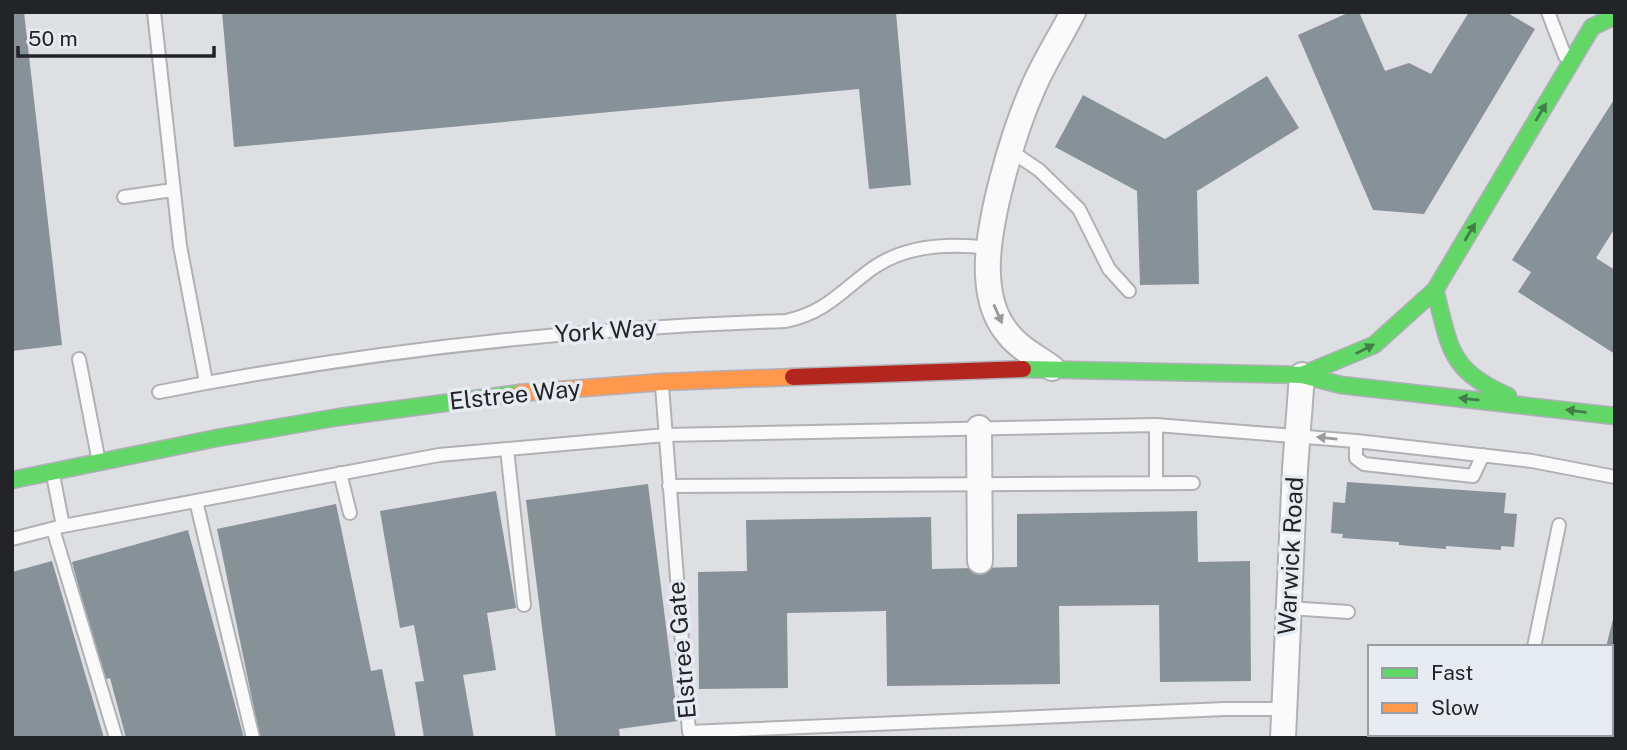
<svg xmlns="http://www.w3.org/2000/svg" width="1627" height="750" font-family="'Public Sans',sans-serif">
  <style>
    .building { fill: #879198 }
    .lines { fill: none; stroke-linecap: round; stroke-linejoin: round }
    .lane-casing { stroke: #b0b1b4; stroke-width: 16 }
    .street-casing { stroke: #b0b1b4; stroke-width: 28 }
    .fast-casing { stroke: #b0afb9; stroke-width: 19 }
    .slow-casing { stroke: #b0afb9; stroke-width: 19 }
    .jam-casing { stroke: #b0afb9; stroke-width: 19 }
    .lane { stroke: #fafafb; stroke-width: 12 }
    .street { stroke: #fafafb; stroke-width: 24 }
    .fast { stroke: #63d668; stroke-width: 16 }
    .slow { stroke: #ff974d; stroke-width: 16 }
    .jam { stroke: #b3261e; stroke-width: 16 }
    .oneway { fill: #437d48 }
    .oneway2 { fill: #999a9c }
    .labels { text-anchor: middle; stroke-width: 7; stroke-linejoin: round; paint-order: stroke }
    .street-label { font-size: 24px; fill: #232427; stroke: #e7ecf3 }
  </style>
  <rect width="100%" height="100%" fill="#dddfe3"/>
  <path class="building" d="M12,12H24L62,345L12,351Z
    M222,12H896L911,185L869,189L859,89L234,147Z
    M1350,12H1359L1385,71L1409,63L1431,74L1469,12H1506L1535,29L1424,214L1373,210L1298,35Z
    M1267,76L1299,128L1197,191L1199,284L1140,285L1137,191L1055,147L1083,95L1165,139Z
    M1615,98V228L1596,258L1615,270V354L1518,292L1531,272L1512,260Z
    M1347,482L1506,493L1504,513L1517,514L1514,547L1501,546V550L1446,546V549L1399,545V542L1342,538L1343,534L1331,533L1333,502L1345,503Z
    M648,484L678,721L619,729L620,738H556L526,500Z
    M496,491L516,608L487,613L496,670L463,675L474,738H424L415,682L424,681L414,625L400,628L380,511Z
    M336,504L371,671L382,669L396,738H260L217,529Z
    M1197,511L1198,562L1250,561L1251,681L1160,682L1159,605L1059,606L1060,684L887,686L886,611L787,613L788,688L699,689L698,572L747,571L746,520L931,517L932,569L1017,567V514Z
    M188,530L244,738H126L110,678L104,680L72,562Z
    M52,561L104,738H12V572Z
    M1614,615L1615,738H1586V734H1611V647H1606Z"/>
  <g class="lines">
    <g class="lane-casing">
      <path id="lane" d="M154,12L180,246L206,382
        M1548,12L1565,56
        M1011,151L1039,170L1079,209L1109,269L1129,291
        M124,197L173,190
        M79,359L98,457
        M662,386L689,732L1225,709H1284
        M159,392C366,351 576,328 786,321C827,312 841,291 873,268C906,245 950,243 989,248
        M1356,441V458L1364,464L1473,476L1483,455
        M507,449L524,605
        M340,473L350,513
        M53,475L63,526
        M1156,483V425
        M669,486L1193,483
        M196,501L253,738
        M53,529L116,738
        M12,539L63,526L439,455L666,435L1156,425L1356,441L1532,461L1615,477
        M1289,608L1348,612
        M1534,647L1559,525
        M1516,738L1517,734"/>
    </g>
    <g class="street-casing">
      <path id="street" d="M1052,368C1037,357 1017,347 1006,331C994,316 989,295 988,276C985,227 1013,133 1033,88C1044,62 1060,38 1073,12
        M979,428L980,561
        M1283,738L1295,469L1302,375"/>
    </g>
    <g class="fast-casing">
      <path id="fast" d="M1435,290C1450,348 1449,371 1508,396
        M1023,369L1302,375L1341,385L1615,416
        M1302,375L1374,345L1435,290L1592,27L1615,16
        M12,480L217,438L339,417L520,393"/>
    </g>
    <g class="slow-casing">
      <path id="slow" d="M520,393L662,382L793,377"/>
    </g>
    <g class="jam-casing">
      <path id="jam" d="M793,377L1023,369"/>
    </g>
    <use href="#lane" class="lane"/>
    <use href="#street" class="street"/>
    <use href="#fast" class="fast"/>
    <use href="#slow" class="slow"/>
    <use href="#jam" class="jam"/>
  </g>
  <defs><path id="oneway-solid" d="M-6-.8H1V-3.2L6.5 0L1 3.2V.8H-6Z" transform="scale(1.75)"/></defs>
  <g class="oneway">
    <use href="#oneway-solid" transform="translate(1541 112) rotate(-59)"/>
    <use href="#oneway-solid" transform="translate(1470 232) rotate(-59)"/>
    <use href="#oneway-solid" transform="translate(1365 349) rotate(-27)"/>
    <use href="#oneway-solid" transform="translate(1469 399) rotate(-174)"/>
    <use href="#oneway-solid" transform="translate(1576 411) rotate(-173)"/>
  </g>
  <g class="oneway2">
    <use href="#oneway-solid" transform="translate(998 314) rotate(66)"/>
    <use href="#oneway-solid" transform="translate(1327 438) rotate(-174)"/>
  </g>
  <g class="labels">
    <g class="street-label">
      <text transform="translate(606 331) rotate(-4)" y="8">York Way</text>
      <text transform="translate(515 395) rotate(-6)" y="8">Elstree Way</text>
      <text transform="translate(1291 556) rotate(-87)" y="8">Warwick Road</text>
      <text transform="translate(682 650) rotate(-95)" y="8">Elstree Gate</text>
    </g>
  </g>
  <rect width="1627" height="750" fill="none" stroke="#232427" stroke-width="28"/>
  <rect x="1368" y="645" width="245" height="91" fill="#e7ecf3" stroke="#999ca1" stroke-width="2"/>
  <rect x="1382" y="668" width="35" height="10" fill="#63d668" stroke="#999ca1" stroke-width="2"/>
  <text x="1431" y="680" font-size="21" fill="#232427">Fast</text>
  <rect x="1382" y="703" width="35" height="10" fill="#ff974d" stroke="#999ca1" stroke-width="2"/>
  <text x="1431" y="715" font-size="21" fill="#232427">Slow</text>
  <path d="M18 46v10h196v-10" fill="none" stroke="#232427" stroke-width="3.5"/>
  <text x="28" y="46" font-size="21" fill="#232427" stroke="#e7ecf3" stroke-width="5" paint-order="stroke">50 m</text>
</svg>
